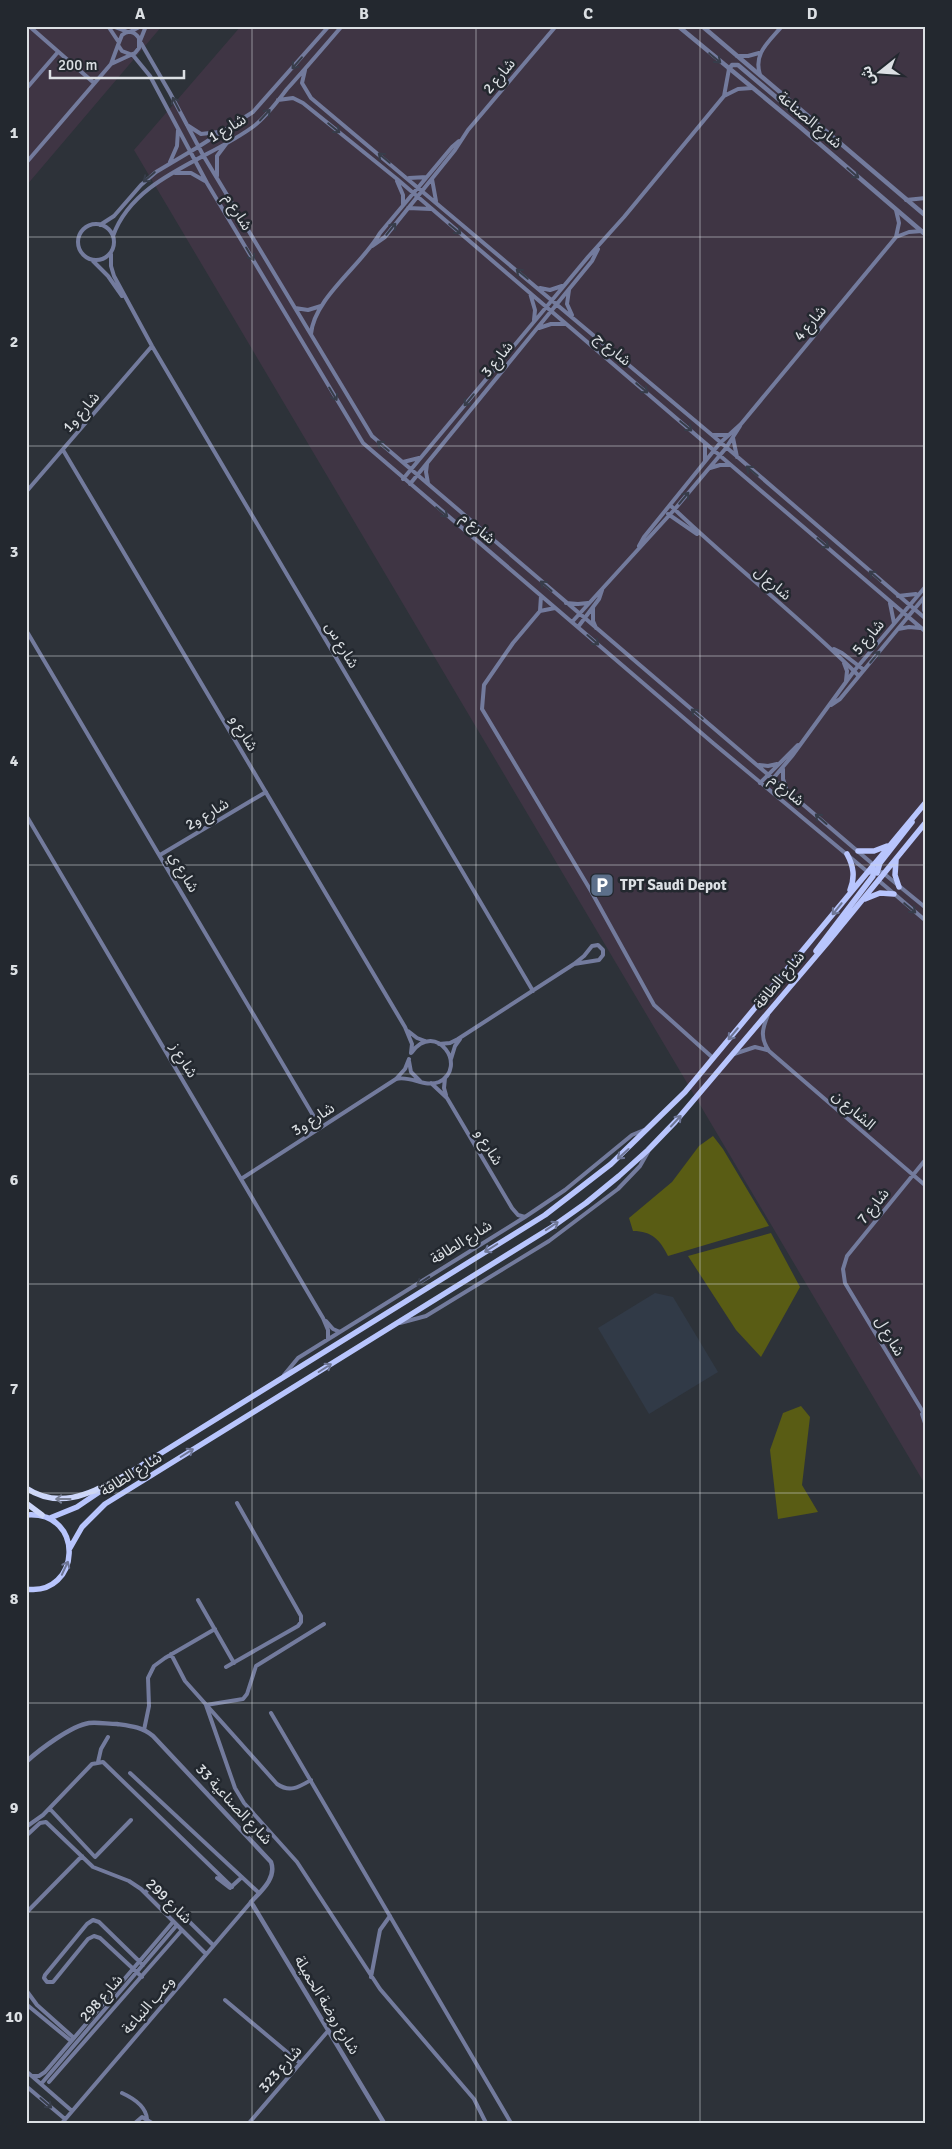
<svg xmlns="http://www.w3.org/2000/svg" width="952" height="2149" font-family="Signika,'Noto Sans Arabic',sans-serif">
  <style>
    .industrial { fill: #3f3544 }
    .built { fill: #313a47 }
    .green { fill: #595c14 }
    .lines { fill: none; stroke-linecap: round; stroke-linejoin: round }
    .minor { stroke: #737b9d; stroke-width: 4 }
    .tertiary { stroke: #737b9d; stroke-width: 4.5 }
    .primary { stroke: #b8c5fd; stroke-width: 5.5 }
    .trunk { stroke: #ccd6fa; stroke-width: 5.5 }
    .oneway { stroke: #373d4a }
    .oneway2 { stroke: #6e7696 }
    .oneway3 { stroke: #787f94 }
    .grid { fill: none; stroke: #dce0e4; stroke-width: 1; stroke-opacity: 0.55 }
    .labels { text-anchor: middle; stroke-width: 5; stroke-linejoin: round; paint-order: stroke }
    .street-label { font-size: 15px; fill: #dce0e4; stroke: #23282f }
    .poi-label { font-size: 15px; font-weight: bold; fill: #dce0e4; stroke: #23282f; text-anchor: start }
    .neatline { fill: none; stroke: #dce0e4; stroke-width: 2 }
    .grid-label { font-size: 16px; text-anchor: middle; font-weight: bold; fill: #dce0e4 }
  </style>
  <rect width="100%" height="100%" fill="#2d3239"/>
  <path class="industrial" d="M26,26H162L26,186Z
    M241,26H926V1486L134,150Z"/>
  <path class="built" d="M655,1293L673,1297L718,1372L649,1414L598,1328Z"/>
  <path class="green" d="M713,1136L723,1149L769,1226L668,1256C660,1240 652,1231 633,1231L629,1218L672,1182L699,1146Z
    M771,1233L800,1287L761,1357L736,1330L688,1256Z
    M801,1406L810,1417L802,1485L818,1512L778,1519L770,1450L783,1413Z"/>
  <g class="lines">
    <path class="minor" d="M29,26L94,83
      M108,26L118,41
      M112,26L128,32
      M130,32L141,26
      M140,41L146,26
      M141,43L170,93L203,155L372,436L875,866
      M132,54L150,76L207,183L363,443L713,743L869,873
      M737,56H748L759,53
      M111,64L135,53L139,48V38C134,31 128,30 122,35L118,45L122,51L130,54
      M305,70L302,83L311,98L712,435L926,619
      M760,75C753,53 769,42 782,26
      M26,89L58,52
      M724,96L729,69
      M278,100L293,98L303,103L397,179L926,632
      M187,125L201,134L219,132
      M170,162L177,146L178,130
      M26,163L111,64L118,45
      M175,173H191L205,181
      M217,176V156L226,144
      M409,178L427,177
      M432,179L436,201
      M397,181L403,195V205
      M906,200L926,198
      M408,208L431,209
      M78 242a18 18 0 1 1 36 0a18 18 0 1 1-36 0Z
      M100,225L114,216L141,185L156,172L198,147L253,112L329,26
      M113,236C134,177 209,160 254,126C267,116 277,102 287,89C306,68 324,47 342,26
      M896,237L909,232L922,231
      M372,246L385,237L455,150L468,130L556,26
      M111,254V266L114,276L152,346L533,991
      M93,261L108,276L122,296
      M540,288L550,290L562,286
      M569,290L567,304L572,315
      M530,293L535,310L534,320
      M295,308L308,310L321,306
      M539,328L551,324H566
      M311,334C314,298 362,265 380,233L452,147L459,141
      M713,435H728
      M733,438L737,457
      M705,443V461
      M63,450L405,1027L412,1044L411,1053
      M403,462L419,458
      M427,464L426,472L428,483
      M710,468L720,465H730
      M403,479L588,257L624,217L724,96L738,89L752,88
      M410,484L592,261L598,249
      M26,492L152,346
      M670,505C731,564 799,616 859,676
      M668,514L697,534
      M639,546L644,537L720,443L741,424L896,237L899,223L896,210
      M541,596L540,611L513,643L484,685L482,709L591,891L654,1005L713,1058
      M898,596L916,594
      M924,598V610L926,615
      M566,603L578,604L588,603
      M890,603L894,623
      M593,608V621L596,628
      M540,611L555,608
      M572,622L674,510L726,448L740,426
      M578,627L599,599L602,590
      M898,629L909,627L920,628
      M26,630L320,1127
      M834,649L842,653L864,670
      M844,663L847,671L846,681
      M831,705L840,699L926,595
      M759,765L768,766L777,764
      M783,769V779L786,788
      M760,783L798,745
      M766,787L792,756L854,671L926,586
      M26,815L323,1318L328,1330V1339
      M160,855L266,792
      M882,872L926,908
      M878,880L926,921
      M768,1015C762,1029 760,1038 769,1051L926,1186
      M408,1031L417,1038L425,1041
      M439,1044L450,1043L458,1039L574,964L584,956L592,946L598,945L603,950V955L599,960L574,964
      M734,1054L755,1047L767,1050
      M451,1059L455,1046L460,1039
      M409,1061L411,1072L420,1081
      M445,1078L444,1088L446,1095
      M396,1079C411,1075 425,1088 439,1082C469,1067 436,1020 412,1052
      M431,1083L447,1098L512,1208L518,1215L525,1217
      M926,1159L847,1256L843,1269L845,1283L926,1417
      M241,1179L396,1079L405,1069L409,1059
      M326,1321L333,1329L340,1332
      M400,1323L426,1316L549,1241L618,1189L640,1166L648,1152
      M284,1375L298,1358L525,1217L565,1190L632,1135L644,1130
      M922,1414L926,1426
      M198,1600L234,1663
      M324,1624L256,1666L247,1694L243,1699L206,1705L235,1788L244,1803L297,1862L380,1989L474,2099L486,2123
      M171,1654L185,1681L277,1784C290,1793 299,1787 311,1780
      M226,1667L298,1626L301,1622V1616L237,1503
      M271,1713L511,2123
      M144,1730L149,1706L148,1678L154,1666L165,1658L215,1629
      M98,1762L101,1749L108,1737
      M130,1773L259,1893
      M50,1809L95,1857L131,1820
      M26,1827L43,1815L92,1764L103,1762L232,1887
      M26,1836L40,1823L46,1822L93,1867L129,1881L141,1889L206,1954
      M217,1878L230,1888L242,1877
      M145,1893L152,1885L213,1945
      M26,1913L82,1856
      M142,1977L100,1938L94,1936L88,1939L53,1982H47L44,1978L45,1975L87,1924L93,1920L99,1922L143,1965
      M371,1977L380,1930L390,1916
      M26,1990L37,2005L74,2038
      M225,2000L300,2063
      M26,2004L71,2041
      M26,2071L72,2111
      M32,2076H39L45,2072L173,1922
      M49,2082L182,1930
      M41,2084L177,1925
      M26,2086L65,2119
      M122,2093C133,2098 146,2106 147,2119
      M62,2123L251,1902
      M135,2123L142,2117L152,2123
      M249,2123L328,2031"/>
    <path class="tertiary" d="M678,26L800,127L926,235
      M702,26L926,216
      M729,69L732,65H738L796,114L809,117
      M26,1762C40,1749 71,1726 89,1723C98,1722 108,1724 117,1724C131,1726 142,1727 153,1736L271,1862C277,1878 261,1891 251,1902L384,2123"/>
    <path class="primary" d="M858,851H874L887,846
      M847,854C854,867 855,877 850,890
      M896,860L895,875L899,887
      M877,873L880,863L912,822
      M865,899L880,893L894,894
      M816,951L873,876V865
      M121,1478L545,1215L611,1164L685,1092L926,802
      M26,1515C86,1510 81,1597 26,1589
      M50,1518L77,1507L111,1484
      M70,1548L82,1527L105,1504L552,1227L586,1203L619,1176L648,1150L675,1122L828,942L926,822"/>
    <path class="trunk" d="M26,1488C61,1511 92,1492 124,1476
      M26,1503L42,1515"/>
  </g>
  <defs><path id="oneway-shaft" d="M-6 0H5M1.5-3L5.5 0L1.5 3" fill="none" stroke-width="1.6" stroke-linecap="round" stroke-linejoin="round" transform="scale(1.25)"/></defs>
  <g class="oneway">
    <use href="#oneway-shaft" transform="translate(715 58) rotate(40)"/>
    <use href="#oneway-shaft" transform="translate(297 63) rotate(131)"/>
    <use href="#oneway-shaft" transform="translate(176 104) rotate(-117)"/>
    <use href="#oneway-shaft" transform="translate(265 115) rotate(-47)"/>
    <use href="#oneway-shaft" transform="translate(334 128) rotate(39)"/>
    <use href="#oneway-shaft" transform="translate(384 158) rotate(-140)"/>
    <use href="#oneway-shaft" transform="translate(853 173) rotate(41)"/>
    <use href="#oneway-shaft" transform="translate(149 177) rotate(140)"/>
    <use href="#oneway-shaft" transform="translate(391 229) rotate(-51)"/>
    <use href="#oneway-shaft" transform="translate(455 229) rotate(40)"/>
    <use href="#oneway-shaft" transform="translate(250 254) rotate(59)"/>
    <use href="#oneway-shaft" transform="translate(522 274) rotate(-140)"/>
    <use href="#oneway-shaft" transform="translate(642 388) rotate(40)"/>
    <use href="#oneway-shaft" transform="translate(333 394) rotate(59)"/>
    <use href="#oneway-shaft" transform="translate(469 400) rotate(130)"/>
    <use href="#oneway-shaft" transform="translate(686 426) rotate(40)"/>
    <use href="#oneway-shaft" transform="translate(383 446) rotate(-140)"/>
    <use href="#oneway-shaft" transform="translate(752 471) rotate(-140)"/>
    <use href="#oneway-shaft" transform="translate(684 498) rotate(-50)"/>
    <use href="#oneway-shaft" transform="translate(442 512) rotate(40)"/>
    <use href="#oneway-shaft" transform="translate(823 543) rotate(41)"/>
    <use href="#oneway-shaft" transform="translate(875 576) rotate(-139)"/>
    <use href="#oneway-shaft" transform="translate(546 586) rotate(-139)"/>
    <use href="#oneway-shaft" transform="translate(593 640) rotate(41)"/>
    <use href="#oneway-shaft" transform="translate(875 657) rotate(-50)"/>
    <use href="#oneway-shaft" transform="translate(697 714) rotate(-140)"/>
    <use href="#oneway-shaft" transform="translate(821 819) rotate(-139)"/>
    <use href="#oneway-shaft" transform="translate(910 908) rotate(40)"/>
    <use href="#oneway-shaft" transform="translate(423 1281) rotate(147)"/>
    <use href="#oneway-shaft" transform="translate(46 2103) rotate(41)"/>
  </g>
  <g class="oneway2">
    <use href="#oneway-shaft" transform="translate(837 909) rotate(129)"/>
    <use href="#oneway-shaft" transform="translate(733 1034) rotate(130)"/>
    <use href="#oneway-shaft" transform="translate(676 1121) rotate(-47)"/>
    <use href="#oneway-shaft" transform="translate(623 1154) rotate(138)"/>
    <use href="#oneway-shaft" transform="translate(552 1226) rotate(-34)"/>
    <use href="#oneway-shaft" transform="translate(491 1248) rotate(148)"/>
    <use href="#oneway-shaft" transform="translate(325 1368) rotate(-32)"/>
    <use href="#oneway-shaft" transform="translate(187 1453) rotate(-32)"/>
    <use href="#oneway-shaft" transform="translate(65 1568) rotate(-65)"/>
  </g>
  <use class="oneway3" href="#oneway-shaft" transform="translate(63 1499) rotate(180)"/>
  <path class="grid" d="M252,26V2123M476,26V2123M700,26V2123M26,237H926M26,446H926M26,656H926M26,865H926M26,1074H926M26,1284H926M26,1493H926M26,1703H926M26,1912H926"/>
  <defs>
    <g id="parking-square" transform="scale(1.25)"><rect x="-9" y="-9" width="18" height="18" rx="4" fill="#5c6f8a" stroke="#23282f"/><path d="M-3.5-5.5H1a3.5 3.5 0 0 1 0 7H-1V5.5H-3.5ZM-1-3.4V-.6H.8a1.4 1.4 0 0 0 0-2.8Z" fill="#fff"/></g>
  </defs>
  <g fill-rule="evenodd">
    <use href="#parking-square" x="602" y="885"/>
  </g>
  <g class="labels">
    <g class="street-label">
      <text transform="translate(499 76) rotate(-50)" y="5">شارع 2</text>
      <text transform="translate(810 120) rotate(40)" y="5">شارع الصناعة</text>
      <text transform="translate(227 128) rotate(-31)" y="5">شارع 1</text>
      <text transform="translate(238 212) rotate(59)" y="5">شارع م</text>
      <text transform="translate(810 323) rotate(-50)" y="5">شارع 4</text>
      <text transform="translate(613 349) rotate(41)" y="5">شارع ج</text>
      <text transform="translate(497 359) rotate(-51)" y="5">شارع 3</text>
      <text transform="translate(81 412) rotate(-49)" y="5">شارع و1</text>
      <text transform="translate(478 528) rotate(40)" y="5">شارع م</text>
      <text transform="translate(773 583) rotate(41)" y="5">شارع ل</text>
      <text transform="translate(868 637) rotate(-50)" y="5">شارع 5</text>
      <text transform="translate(342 645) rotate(59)" y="5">شارع س</text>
      <text transform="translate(244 733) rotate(59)" y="5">شارع و</text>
      <text transform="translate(787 790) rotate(40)" y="5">شارع م</text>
      <text transform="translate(207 814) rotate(-31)" y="5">شارع و2</text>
      <text transform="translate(184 872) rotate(60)" y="5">شارع ي</text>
      <text transform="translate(779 980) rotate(-50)" y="5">شارع الطاقة</text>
      <text transform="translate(184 1060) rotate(59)" y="5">شارع ز</text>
      <text transform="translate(854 1110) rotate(41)" y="5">الشارع ن</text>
      <text transform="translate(313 1119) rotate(-33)" y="5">شارع و3</text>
      <text transform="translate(489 1147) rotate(59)" y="5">شارع و</text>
      <text transform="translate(873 1206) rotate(-51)" y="5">شارع 7</text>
      <text transform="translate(461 1242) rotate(-32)" y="5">شارع الطاقة</text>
      <text transform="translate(890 1336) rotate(60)" y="5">شارع ل</text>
      <text transform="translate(131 1474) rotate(-32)" y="5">شارع الطاقة</text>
      <text transform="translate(234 1804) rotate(47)" y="5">شارع الصناعية 33</text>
      <text transform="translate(169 1901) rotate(44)" y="5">شارع 299</text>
      <text transform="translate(101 1998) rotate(-49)" y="5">شارع 298</text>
      <text transform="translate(148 2005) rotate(-49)" y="5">وعب النباعة</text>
      <text transform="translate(327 2005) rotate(59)" y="5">شارع روضة الحميلة</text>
      <text transform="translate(280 2069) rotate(-49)" y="5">شارع 323</text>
    </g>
    <g class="poi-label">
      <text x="620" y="890">TPT Saudi Depot</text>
    </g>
  </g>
  <rect width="952" height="2149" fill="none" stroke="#23282f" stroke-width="55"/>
  <g transform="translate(880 72) rotate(253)" stroke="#23282f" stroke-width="4" paint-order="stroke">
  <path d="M0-4L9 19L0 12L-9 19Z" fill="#dce0e4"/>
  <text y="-8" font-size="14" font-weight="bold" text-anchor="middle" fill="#dce0e4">ش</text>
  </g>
  <path d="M50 70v8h134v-8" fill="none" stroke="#dce0e4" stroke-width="2.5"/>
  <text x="58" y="70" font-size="15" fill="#dce0e4" stroke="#23282f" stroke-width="4" paint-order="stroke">200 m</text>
  <rect x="28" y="28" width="896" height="2094" class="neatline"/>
  <g class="grid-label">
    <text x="140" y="19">A</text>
    <text x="364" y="19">B</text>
    <text x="588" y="19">C</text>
    <text x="812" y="19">D</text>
    <text x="14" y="138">1</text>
    <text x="14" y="347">2</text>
    <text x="14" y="557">3</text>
    <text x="14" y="766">4</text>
    <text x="14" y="975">5</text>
    <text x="14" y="1185">6</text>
    <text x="14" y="1394">7</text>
    <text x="14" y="1604">8</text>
    <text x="14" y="1813">9</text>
    <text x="14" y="2022">10</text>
  </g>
</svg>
